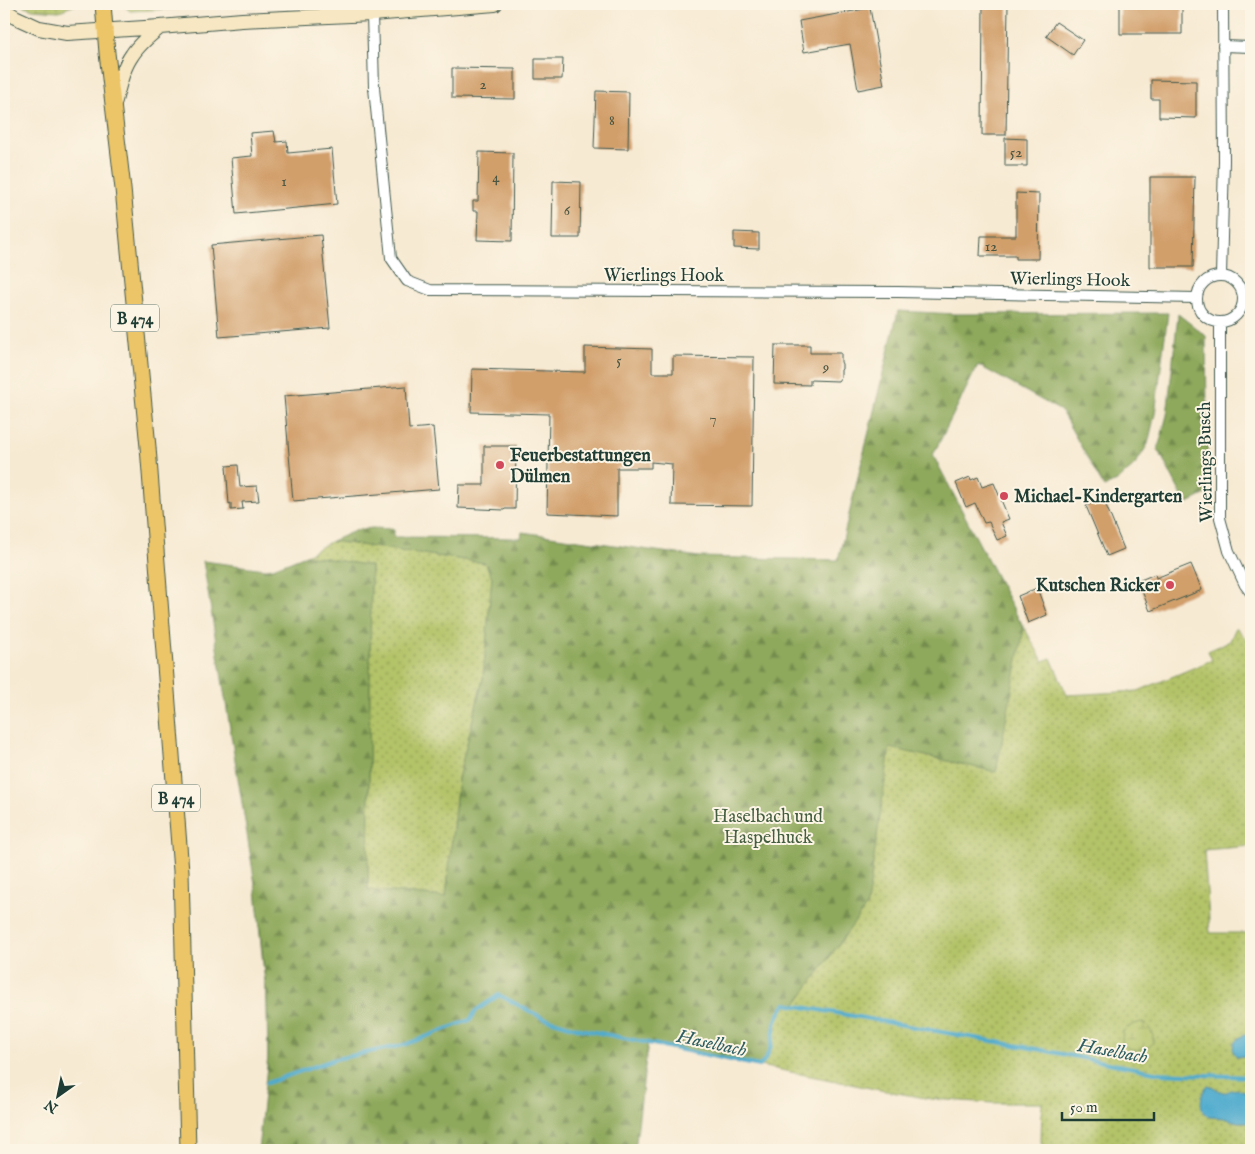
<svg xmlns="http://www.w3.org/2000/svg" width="1255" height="1154" font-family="'IM FELL English',serif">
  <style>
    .grass { fill: url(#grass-dots); stroke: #69804e }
    .forest { fill: url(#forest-firs); stroke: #567348 }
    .wetland { fill: url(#wetland-marsh); stroke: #69804e }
    .water { fill: #50abce; stroke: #387481 }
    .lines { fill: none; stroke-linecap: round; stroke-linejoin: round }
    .stream { stroke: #50abce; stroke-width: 4 }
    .building { fill: #d19f6b }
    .street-casing { stroke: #3f574c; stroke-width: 12 }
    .secondary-casing { stroke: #3f574c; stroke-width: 16 }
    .primary-casing { stroke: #3f574c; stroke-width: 17 }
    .street { stroke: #fff; stroke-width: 10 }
    .secondary { stroke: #f7e8c3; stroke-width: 14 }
    .primary { stroke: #ecc569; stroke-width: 15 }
    .poi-dot { fill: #d1495b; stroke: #fcf5e5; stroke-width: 2 }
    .labels { text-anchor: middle; stroke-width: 4; stroke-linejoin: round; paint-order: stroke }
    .number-label { font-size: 15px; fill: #4c5642 }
    .shield { fill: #fcf5e5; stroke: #617469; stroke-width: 1 }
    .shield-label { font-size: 16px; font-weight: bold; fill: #1f3d34 }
    .street-label { font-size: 18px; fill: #1f3d34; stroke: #fcf5e5 }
    .poi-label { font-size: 18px; font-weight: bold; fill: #1f3d34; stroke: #fcf5e5; text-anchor: start }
    .park-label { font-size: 18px; fill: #445e41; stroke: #fcf5e5 }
    .water-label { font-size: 19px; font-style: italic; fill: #2e5e62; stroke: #fcf5e5 }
  </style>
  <defs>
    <pattern id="grass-dots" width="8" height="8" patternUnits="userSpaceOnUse" patternTransform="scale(1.25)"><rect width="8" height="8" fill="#b3c367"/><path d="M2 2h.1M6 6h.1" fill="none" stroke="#91a056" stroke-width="1.8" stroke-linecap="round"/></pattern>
    <pattern id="forest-firs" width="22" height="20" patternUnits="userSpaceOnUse" patternTransform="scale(1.25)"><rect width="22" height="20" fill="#8ea95c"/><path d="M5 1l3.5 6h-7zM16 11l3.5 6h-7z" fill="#738b4d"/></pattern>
    <pattern id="wetland-marsh" width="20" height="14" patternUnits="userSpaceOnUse" patternTransform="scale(1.25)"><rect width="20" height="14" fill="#b3c367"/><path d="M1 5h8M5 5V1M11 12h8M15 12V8" fill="none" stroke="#91a056"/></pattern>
  </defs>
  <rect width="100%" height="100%" fill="#fcf5e5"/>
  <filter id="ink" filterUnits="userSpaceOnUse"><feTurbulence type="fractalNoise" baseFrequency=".02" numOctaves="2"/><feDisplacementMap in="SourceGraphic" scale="10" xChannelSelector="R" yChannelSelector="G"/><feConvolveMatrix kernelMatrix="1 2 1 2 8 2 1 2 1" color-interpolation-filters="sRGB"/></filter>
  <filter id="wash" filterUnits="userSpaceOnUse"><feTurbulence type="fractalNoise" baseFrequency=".0096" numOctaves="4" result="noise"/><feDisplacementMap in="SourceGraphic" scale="20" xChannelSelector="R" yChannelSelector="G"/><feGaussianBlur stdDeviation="1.12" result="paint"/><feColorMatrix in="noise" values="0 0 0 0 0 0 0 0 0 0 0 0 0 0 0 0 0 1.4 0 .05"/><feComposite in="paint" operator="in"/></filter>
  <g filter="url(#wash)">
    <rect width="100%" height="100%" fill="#f7ead3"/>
    <path class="grass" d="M19,4H78L59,11L33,9Z
      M122,4H248V5L130,11Z
      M332,541L486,563L492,577L483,679L458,779L446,897L368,890L371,566L306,555Z
      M1020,620L1043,661L1051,658L1067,695L1138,691L1212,660L1208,651L1230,641L1236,627L1251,644V846L1204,850L1210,933H1251V1150H1044L1041,1142L1042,1103H993L931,1099L880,1090L761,1066L760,1067L580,1030L268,1070L267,1003L259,926L322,930L439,946Z"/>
    <path class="forest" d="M898,311L955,314L1168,313L1155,414L1148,444L1135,465L1117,481L1104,487L1061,411L978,365L933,455L1024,629L996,772L890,748L867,905L796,1004L786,1003L780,1011L776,1021L771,1048L760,1066L648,1042L635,1150H258L268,1056L267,998L256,890L203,561L265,569L273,568L306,555L371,566L368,890L446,897L458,779L483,679L492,577L485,563L332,541L357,530L372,528L394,529V537L521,538L522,532L699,557L838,560Z
      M1178,314L1206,336L1208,493L1186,504L1158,449L1167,415Z"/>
    <path class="wetland" d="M1141,1022C1146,1024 1150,1028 1152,1033C1160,1053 1128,1054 1123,1043C1121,1040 1123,1035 1123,1031L1132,1025Z"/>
    <path class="water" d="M1245,1035H1251V1055L1237,1057L1233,1051C1233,1042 1237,1038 1245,1035Z
      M1208,1085C1214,1086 1218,1091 1223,1092C1226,1093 1229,1091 1231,1090C1238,1088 1245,1091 1251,1095V1122H1238L1223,1118L1209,1117C1208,1116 1204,1112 1203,1111C1199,1102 1202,1091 1208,1085Z"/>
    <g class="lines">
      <path class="stream" d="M267,1083L336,1059L404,1045L470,1020L477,1010L499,995L543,1018L580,1029L760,1066C773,1052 772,1038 776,1021C778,1015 782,1009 786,1004L1031,1048L1160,1073L1251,1077"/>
    </g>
    <g id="blocks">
      <path class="building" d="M983,4H1008L1006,135H982Z
        M1120,4H1182V34H1120Z
        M870,8L884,85L858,90L850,44L804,52L799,21Z
        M1056,22L1083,40L1073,55L1046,36Z
        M535,59H563L562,79H535Z
        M452,68L515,69V99L452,98Z
        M1151,80L1196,81V118L1159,117V99H1151Z
        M596,91L629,92L628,149L594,148Z
        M274,131L276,142L287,141L288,153L332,149L337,204L236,214L231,158L252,156L250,133Z
        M1005,138L1027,139V166H1005Z
        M479,152L513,153L512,241L477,240L478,211H473V201H478Z
        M1150,177H1195L1193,267H1150Z
        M553,181L581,182L580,238H552Z
        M1016,193L1039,194L1038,259H1016V256H980L981,236H1016Z
        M734,232L759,233V249L734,248Z
        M321,235L330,328L219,337L211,245Z
        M775,345H810V353H841V362L842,364V369L841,370V377L838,381L810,380V385L774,384Z
        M585,347L652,349V373H673V356L754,357L752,506L671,505L672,464L651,462V468H617V516L547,513L549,414L471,412L472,369L585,372Z
        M406,386L409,429L433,427L439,489L293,501L284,396Z
        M484,446H516L515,509H505L504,510L458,508L459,485H484Z
        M238,465L240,487L257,486L259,501L242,502L243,509L231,510V503L229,504L226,466Z
        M970,477L971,480L978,477L982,487L994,483L1009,519L1001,522L1007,536L997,540L989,522L984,523L975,503L966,507L956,483Z
        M1103,498L1124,549L1107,556L1086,506Z
        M1191,564L1202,590L1150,611L1138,581L1155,574L1156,578Z
        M1037,588L1047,615L1028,623L1018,596Z"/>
    </g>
  </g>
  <g filter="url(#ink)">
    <use href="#blocks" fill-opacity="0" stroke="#3f574c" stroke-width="1"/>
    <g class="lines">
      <g class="street-casing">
        <path id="street" d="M372,14L374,88L391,258L407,281L430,290L898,292L1196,298
          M1223,46L1251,47
          M1197 299a23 23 0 1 1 46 0a23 23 0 1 1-46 0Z
          M1221,276L1224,161L1223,4
          M1220,322V518L1229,551L1245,585L1251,593"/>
      </g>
      <g class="secondary-casing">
        <path id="secondary" d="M4,10L15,17L39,28L67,33L160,27L242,20L372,14L495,4
          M114,104C119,87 122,69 132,55C139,44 150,35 160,27"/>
      </g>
      <g class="primary-casing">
        <path id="primary" d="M103,4L107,53L123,189L148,447L181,871L188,1150"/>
      </g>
      <use href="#street" class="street"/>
      <use href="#secondary" class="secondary"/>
      <use href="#primary" class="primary"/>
    </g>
  </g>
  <g class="poi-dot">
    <circle cx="500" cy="465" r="5"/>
    <circle cx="1004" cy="496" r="5"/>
    <circle cx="1170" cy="585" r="5"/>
  </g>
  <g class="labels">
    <g class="number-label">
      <text x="483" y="89">2</text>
      <text x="612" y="125">8</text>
      <text x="1016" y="157">52</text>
      <text x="496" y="182">4</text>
      <text x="284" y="186">1</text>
      <text x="567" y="215">6</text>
      <text x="991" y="251">12</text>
      <text x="619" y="365">5</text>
      <text x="826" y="372">9</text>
      <text x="713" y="423">7</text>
    </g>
    <g class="shield">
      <rect x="111" y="304.5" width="48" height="27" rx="4"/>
      <rect x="152" y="784.5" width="48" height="27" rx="4"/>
    </g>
    <g class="shield-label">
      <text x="135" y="324">B 474</text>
      <text x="176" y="804">B 474</text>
    </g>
    <g class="street-label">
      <text x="664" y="281">Wierlings Hook</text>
      <text transform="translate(1070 279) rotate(1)" y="6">Wierlings Hook</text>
      <text transform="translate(1205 462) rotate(-91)" y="6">Wierlings Busch</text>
    </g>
    <g class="poi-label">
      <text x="510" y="461">Feuerbestattungen<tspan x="510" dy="21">Dülmen</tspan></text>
      <text x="1014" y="502">Michael-Kindergarten</text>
      <text x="1160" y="591" text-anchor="end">Kutschen Ricker</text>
    </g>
    <g class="park-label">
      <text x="768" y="822">Haselbach und<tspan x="768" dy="21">Haspelhuck</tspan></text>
    </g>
    <g class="water-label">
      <text transform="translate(712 1042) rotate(12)" y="7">Haselbach</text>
      <text transform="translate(1113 1050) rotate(10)" y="7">Haselbach</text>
    </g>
  </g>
  <rect width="1255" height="1154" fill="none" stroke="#fcf5e5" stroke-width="20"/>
  <g transform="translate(58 1096) rotate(213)" stroke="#fcf5e5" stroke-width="4" paint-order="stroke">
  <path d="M0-4L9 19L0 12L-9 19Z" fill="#1f3d34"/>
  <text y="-8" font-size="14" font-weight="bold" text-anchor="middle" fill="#1f3d34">N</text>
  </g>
  <path d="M1062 1112v8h92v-8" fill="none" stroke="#1f3d34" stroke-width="2.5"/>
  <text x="1070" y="1112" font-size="15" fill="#1f3d34" stroke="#fcf5e5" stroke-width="4" paint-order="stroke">50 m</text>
</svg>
